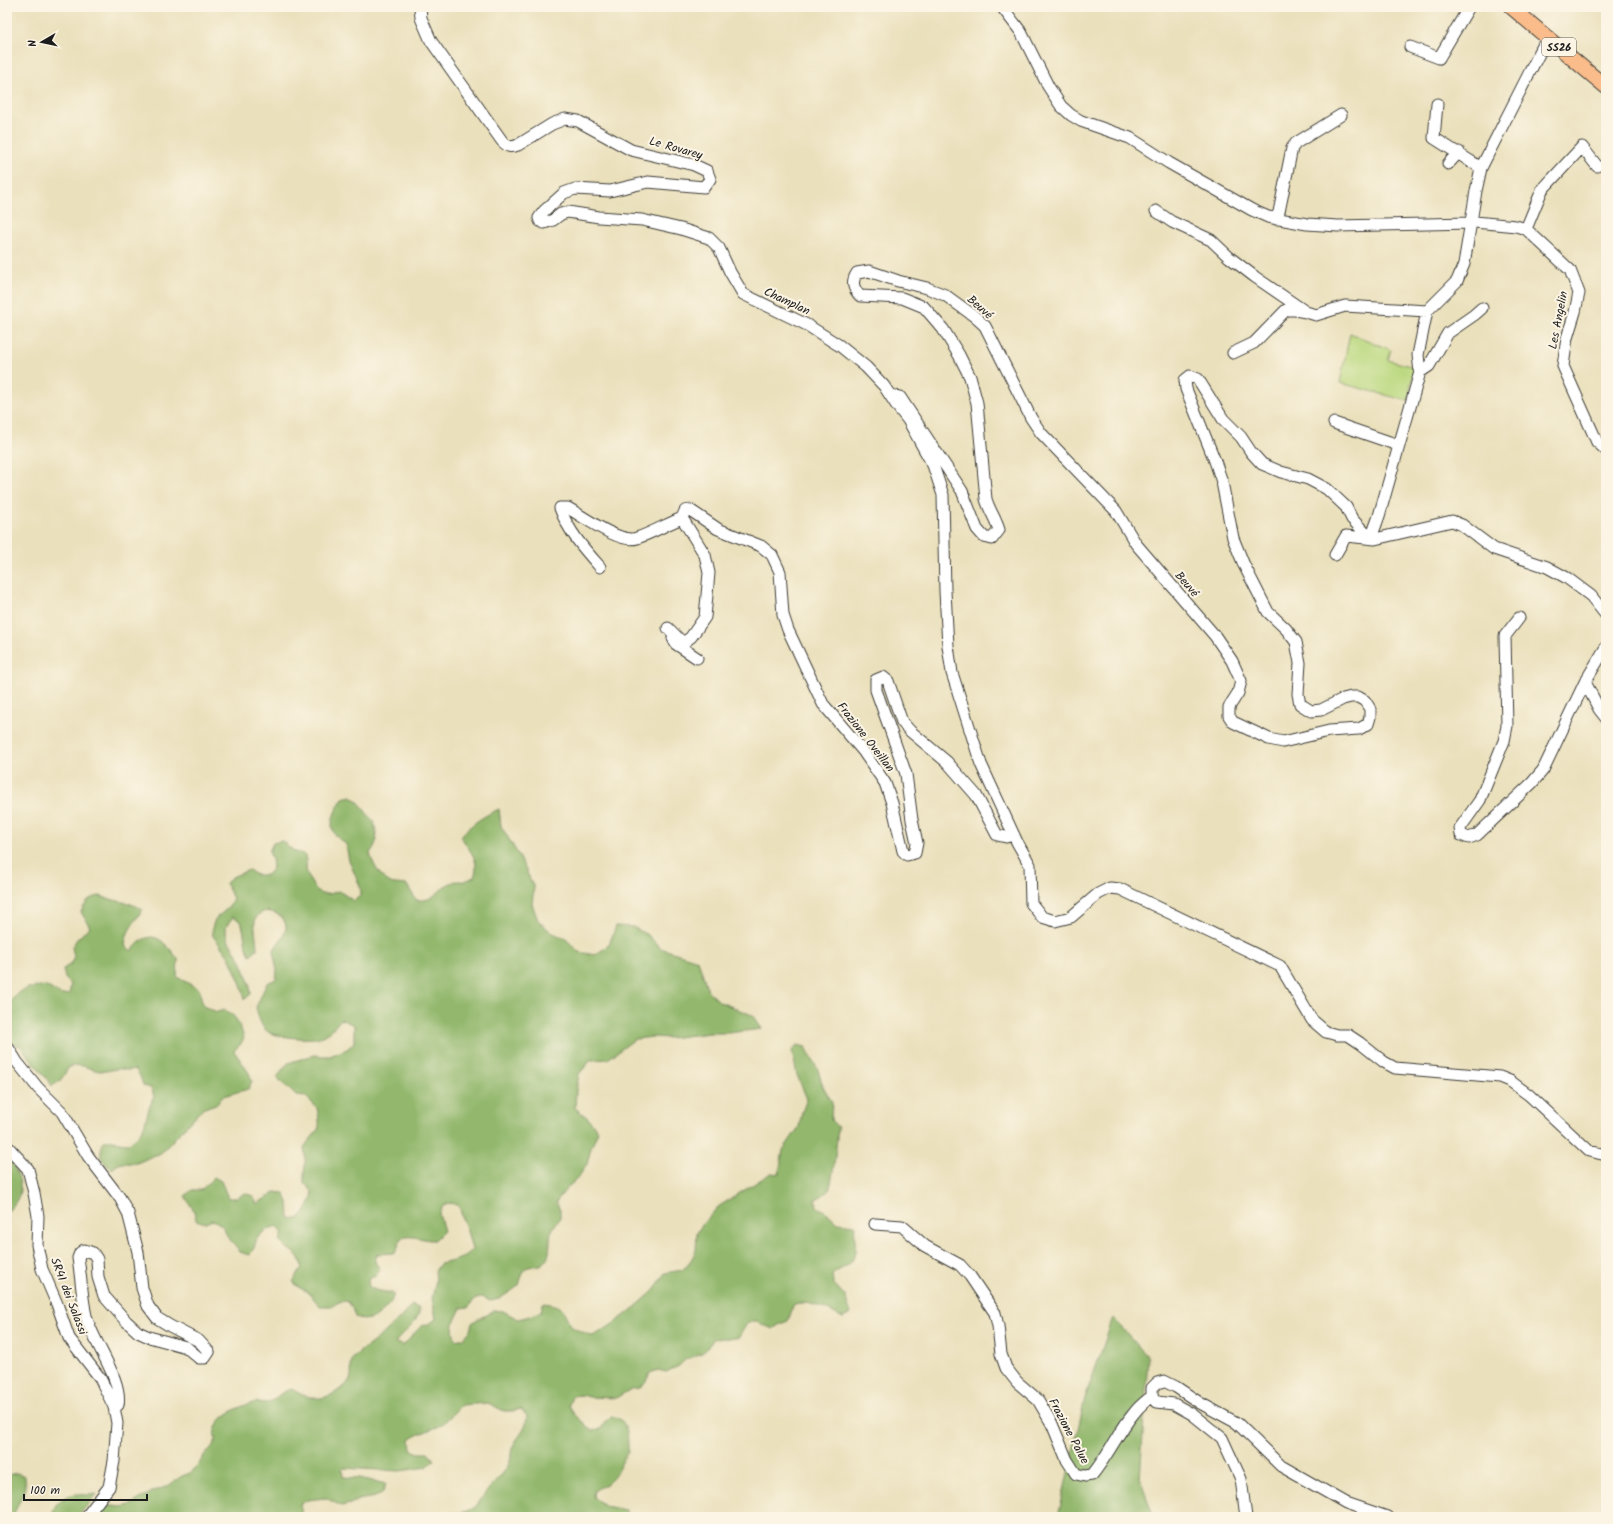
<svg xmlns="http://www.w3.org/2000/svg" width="1613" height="1524" font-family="Kalam,sans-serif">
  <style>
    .green { fill: #bad87e; stroke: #6b7a4d }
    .forest { fill: #93b86d; stroke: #586a44 }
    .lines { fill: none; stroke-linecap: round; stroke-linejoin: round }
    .minor-casing { stroke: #3b3934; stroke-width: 13 }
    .major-casing { stroke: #3b3934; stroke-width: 16 }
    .minor { stroke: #fff; stroke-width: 11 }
    .major { stroke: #f9bc8a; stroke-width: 14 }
    .labels { text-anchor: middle; stroke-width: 4; stroke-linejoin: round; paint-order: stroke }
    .shield { fill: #fcf5e5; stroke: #5f5d58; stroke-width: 1 }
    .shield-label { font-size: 11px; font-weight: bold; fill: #1c1c1c }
    .street-label { font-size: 12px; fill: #1c1c1c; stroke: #fcf5e5 }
  </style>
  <rect width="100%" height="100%" fill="#fcf5e5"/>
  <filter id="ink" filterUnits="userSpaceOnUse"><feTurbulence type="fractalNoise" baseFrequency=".025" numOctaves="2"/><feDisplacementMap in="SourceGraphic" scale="8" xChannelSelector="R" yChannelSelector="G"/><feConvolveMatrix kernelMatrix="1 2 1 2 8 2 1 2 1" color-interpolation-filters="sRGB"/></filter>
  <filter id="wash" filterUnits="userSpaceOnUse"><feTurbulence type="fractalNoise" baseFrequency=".012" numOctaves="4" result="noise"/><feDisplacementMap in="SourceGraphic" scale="16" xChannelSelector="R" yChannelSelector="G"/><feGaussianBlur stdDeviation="0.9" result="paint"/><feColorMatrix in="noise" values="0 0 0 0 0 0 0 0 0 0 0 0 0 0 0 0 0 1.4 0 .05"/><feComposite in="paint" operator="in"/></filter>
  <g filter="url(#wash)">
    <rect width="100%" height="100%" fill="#eae0bc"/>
    <path class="green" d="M1350,333L1391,350L1388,360L1414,367L1408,401L1340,383Z"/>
    <path class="forest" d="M351,796C362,802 365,814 374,821C376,836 380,840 370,853C372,863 380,877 389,882C393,885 402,884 407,885L416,900C437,902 437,888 453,882C457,880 461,882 465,881C468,880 471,878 474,877C481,858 468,851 461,836C472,823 484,816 499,809L501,826L519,856L534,887L532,904L538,920L551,932L566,939L579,952L595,955L609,945L616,926L633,927L649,936L660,948L698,960L708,991L720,1002L752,1015L762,1029L728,1033H710L669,1038L653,1037L635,1039L608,1059L591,1060L579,1074L576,1090L575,1108L588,1118L598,1131L591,1148L587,1164L578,1178L567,1188L556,1202L560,1210V1219C556,1223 553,1227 551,1233C548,1243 553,1260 540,1265C534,1266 529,1266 524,1269L519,1285L513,1290L499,1299L490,1301L483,1297L474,1300L469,1307L461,1308C455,1321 450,1327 456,1340L464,1338L470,1331L472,1323L479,1318L487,1315L494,1310L503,1311L518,1319L530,1316L541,1311L543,1303C553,1304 563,1306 566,1316C568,1319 568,1322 570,1325C576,1331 585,1332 592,1336C608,1330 643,1302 655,1289C659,1284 661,1278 665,1273L682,1270L688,1265L696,1251L697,1233L701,1226L718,1207L771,1173L779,1174L783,1150L799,1127L802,1112L807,1099L797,1075L792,1051L797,1045L806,1047L818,1070L823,1087L832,1102L831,1120L838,1127C837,1138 833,1182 829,1189C826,1194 821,1196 816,1199L817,1207L825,1211L838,1223L855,1225C853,1239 860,1256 848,1265C842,1269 837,1270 832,1275L833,1283L845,1296L851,1314L843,1318C828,1310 811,1300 794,1304L788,1321L780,1324L773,1329L757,1322H748L739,1337C730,1340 723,1337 713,1339L709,1347L702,1353L685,1360L679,1366L666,1372L658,1370L650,1373L646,1381L640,1388L631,1389L616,1398L589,1397L581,1395L572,1396L569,1405L573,1413L592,1431L601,1429L605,1422L611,1416C629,1419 628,1436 628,1452C621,1461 619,1472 611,1480C607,1485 599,1487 594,1491L593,1497L605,1506L625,1510L627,1517H440C450,1511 462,1515 472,1509C478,1506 480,1500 484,1495C490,1486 505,1473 509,1464C512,1458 510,1451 513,1446C520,1432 525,1434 527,1416L521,1409L513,1411H504L488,1403L461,1405L442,1425L417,1435L410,1440L411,1450L419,1453H428L434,1460L427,1467L400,1471L342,1468L343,1477L360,1478L386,1484L383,1492L375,1497L358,1500L350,1504L341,1506L326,1498L307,1500L300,1505L302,1513L306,1517H93L97,1509L104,1505L121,1507L130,1505L152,1492L168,1486L182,1476L190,1473L197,1467L206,1453L212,1447L216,1440C215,1437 214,1434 215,1431C217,1416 240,1406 253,1403C259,1401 265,1405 271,1401C280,1396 279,1392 292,1389C308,1400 323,1402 339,1390C344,1387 347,1385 350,1379C354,1370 346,1364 357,1354C361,1350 367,1347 372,1343C386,1332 400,1319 412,1305L420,1309C414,1329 406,1328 395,1343L404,1345L421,1326L429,1324L436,1319L432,1298L436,1281L435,1271L440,1264C453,1261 463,1260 472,1250C469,1235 463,1221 459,1206L451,1203L443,1206L439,1214L444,1231L435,1240C423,1241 414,1234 402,1238L395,1253L377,1254L375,1262L380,1269L376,1276L368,1279L369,1287C378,1292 385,1291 394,1294L391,1302L379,1315L371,1319L363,1320L355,1317L352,1308L347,1301L339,1302L332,1306H320L308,1292L300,1288L293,1282L302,1267C298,1249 290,1254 280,1241L283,1233L277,1226C270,1228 259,1233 256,1241C254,1248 254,1250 249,1255L240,1252C237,1247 234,1244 230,1240C222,1230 227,1227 213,1220L205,1223L196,1220L194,1211L185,1196L192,1190H201L214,1177L221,1181L228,1198H237L245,1193L253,1196L257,1204L275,1192L284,1193L288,1202L289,1218L298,1219C303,1215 305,1212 308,1206C314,1195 315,1192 304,1183C303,1171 307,1161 304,1148C308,1140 316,1135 319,1127C320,1122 318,1113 317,1108L305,1096L296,1095C290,1088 283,1085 277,1078L282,1070L288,1063L314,1055L322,1056H330L347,1049L354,1043V1025L341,1019C336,1025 330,1033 323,1036C315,1041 275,1037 268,1032C260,1026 258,1015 256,1007L267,983L276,979L277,970L273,951C277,944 286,935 286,927C285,912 259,904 255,921C254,927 257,942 257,949L250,955C244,944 245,933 241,921L233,917C230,921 226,925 226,930C225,941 237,951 241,961C245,971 250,982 251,994L245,999L240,982L229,957L213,936L212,928L215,919L229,907L233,899L226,883L232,877L249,870L256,875H267L273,868L272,859L269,851L273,843L282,841L295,852L304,854C308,863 305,865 307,873C310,882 315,889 321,894H330L339,891L354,901L361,895L360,886L349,861L346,844C324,831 332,816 343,798Z
      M100,896C115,902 129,901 142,909C135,924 126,929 125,946L132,951C151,925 163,940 178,959L177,977L199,989L203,1006L217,1012L225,1010C237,1016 240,1025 244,1038L240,1045L234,1051L249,1073L252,1081L248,1089L223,1096L218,1103L202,1109L160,1154C151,1155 144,1161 136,1163C124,1164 122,1160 112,1169C100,1161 98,1155 104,1141C113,1140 120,1143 129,1143C150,1128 143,1117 154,1097L152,1089L143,1085L140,1076L135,1069C125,1072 125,1068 117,1069C112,1069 107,1072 102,1071C88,1071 86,1062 69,1067L60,1081L52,1086C45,1076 37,1067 30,1058C26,1054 24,1049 20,1046C17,1044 14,1044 11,1043L7,1036V1004L20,992L28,988L46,986L61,995L69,994L71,985L65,978L63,969L71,964L74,956L72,947L77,939L90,927L81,912C86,902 90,897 100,896Z
      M7,1155C21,1177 28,1193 7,1212Z
      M1113,1318L1148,1357L1140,1480L1154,1517H1058L1085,1398Z
      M17,1473L25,1476C27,1493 18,1501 13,1517H7V1475Z
      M76,1494L88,1495L97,1494L77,1517H52C53,1503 63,1496 76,1494Z"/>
  </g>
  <g filter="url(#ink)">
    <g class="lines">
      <g class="minor-casing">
        <path id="minor" d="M420,7L421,18L431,41L502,141C508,147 511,148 518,145L552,124L565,119L578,121L631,150L694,165L707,171L710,179L704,187L648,182L610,191L575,189L564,193L544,211L539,218L540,221L544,223L553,220L561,214L568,212L599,217L642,220L681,229L709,238L719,248L730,272L743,294L807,325L840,346L866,367L884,386L897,406L908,420L933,465L943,495L945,591L948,646L952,673L981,764L1017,842L1030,865L1031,903L1042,917L1055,921L1071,917L1098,894L1110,888L1120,889L1280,966L1312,1020L1326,1032L1337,1035H1348L1360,1043L1384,1062L1395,1068L1500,1077L1510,1081L1529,1095L1589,1151L1606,1155
          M1002,7L1021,32L1048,86L1061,106L1071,115L1081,121L1130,138L1169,163L1252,210L1268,217L1307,224L1338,226L1470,223L1475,222L1516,226L1526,229L1570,270L1579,293L1575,312L1567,338L1563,366L1597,442L1606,450
          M1410,47L1439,58L1469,7
          M1437,104L1434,138L1481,168
          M1448,164L1459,152
          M1156,211L1172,222L1211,240L1229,257L1255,277L1306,312L1316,315L1345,306L1427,311
          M1276,219L1279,212L1292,148L1296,143L1341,115
          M1526,229L1542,190L1582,147L1597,166
          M1233,353L1254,343L1286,310H1295L1306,312
          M1420,372L1429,366L1448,333L1474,315L1482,308
          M891,395L900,397L962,491L977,529L984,537L992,539L999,530C996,519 989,510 986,499L977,403L970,377L959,355L943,329L924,307L902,298L860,296C853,288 851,282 857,273L869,271L898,281L927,288L945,295L974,316L985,326L1031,418L1041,433L1116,511L1136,544L1215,636L1232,661L1241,681L1238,693L1229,707V716L1233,722L1269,739L1283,742L1329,731L1359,729L1368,724L1370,717V709L1365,701L1358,697H1351L1343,699L1321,710L1311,711L1300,704L1298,694L1300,663L1296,642L1286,629L1268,612L1244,565L1233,538L1222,482L1215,461L1186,389L1185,380L1190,376L1198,379L1223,419L1241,437L1251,452L1262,464L1281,472L1308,479L1327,489L1346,507L1352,519L1369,537L1374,530L1379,516L1420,372L1418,355L1427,311L1457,281L1464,264L1476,191L1481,168L1547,38
          M1334,423L1398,445
          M1335,555L1346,536L1375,539L1452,521L1462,525L1494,549L1547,567L1567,578L1591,596L1606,615
          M600,567C584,549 568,531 560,508H568C584,517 620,544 637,538C652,533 667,524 682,518L685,511L690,510L718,529L761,546L772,555L780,572L783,615L788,630L823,704L863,751L885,783L892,803L903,851L907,855L915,853L917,843L912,820L906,774L876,690V680L883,677L888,681L902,722L910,731L947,762L976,795L997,835L1006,837L1014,835
          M1519,618L1505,636L1507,726L1504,741L1480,800L1460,828L1461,835L1469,838L1477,835L1532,783L1543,770L1585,682L1606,647
          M668,628L681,641H686L691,637L705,617L709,573L705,555L682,518
          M673,638L676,644L697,658
          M1585,682L1599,709L1606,718
          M7,1046L17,1062L38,1088L62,1112L88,1156L120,1198L128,1213L138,1252L142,1288L148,1306L157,1318L170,1326L199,1341L209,1352L205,1358H199L186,1347L149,1337L138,1332L126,1321L104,1296L98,1277L97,1259L93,1253L84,1250L80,1253L78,1258C81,1277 82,1297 86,1316C93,1343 123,1379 118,1405L114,1407
          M7,1146L28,1169L34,1193L38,1216L37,1245L42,1269L57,1304L69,1338L100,1378L114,1407L117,1423L114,1461L109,1487L86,1517
          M875,1224L902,1226L925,1246L960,1265L970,1276L995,1313L998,1326L1001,1354L1006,1368L1017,1382L1038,1400L1052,1424L1067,1460L1076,1474L1085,1476L1092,1475C1108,1456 1118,1432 1134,1413C1139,1406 1146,1401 1152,1396
          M1246,1517L1241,1479L1222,1438L1192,1414L1174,1404L1157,1402L1152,1396V1388L1157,1383L1164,1381L1176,1387L1200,1403L1237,1423L1281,1466L1346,1503L1387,1517"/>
      </g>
      <g class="major-casing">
        <path id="major" d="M1511,7L1606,87"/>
      </g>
      <use href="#minor" class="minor"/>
      <use href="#major" class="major"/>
    </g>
  </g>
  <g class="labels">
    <rect class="shield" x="1542" y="38" width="34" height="18" rx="3"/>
    <g class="shield-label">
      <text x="1559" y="51">SS26</text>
    </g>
    <g class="street-label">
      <text transform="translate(676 148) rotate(16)" y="4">Le Rovarey</text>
      <text transform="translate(787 301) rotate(25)" y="4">Champlan</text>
      <text transform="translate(980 307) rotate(41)" y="4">Beuvé</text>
      <text transform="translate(1558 320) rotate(-79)" y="4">Les Angelin</text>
      <text transform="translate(1187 584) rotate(49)" y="4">Beuvé</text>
      <text transform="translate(866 737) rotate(52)" y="4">Frazione Oveillan</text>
      <text transform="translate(69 1296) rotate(69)" y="4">SR41 dei Salassi</text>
      <text transform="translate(1069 1431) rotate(62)" y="4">Frazione Palue</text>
    </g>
  </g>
  <rect width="1613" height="1524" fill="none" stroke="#fcf5e5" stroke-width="24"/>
  <g transform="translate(42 42) rotate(261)" stroke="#fcf5e5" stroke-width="3" paint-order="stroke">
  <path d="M0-3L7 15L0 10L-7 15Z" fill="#1c1c1c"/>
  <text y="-6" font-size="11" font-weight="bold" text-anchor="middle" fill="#1c1c1c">N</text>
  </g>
  <path d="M24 1494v6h123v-6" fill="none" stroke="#1c1c1c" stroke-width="2"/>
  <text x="30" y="1494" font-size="12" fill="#1c1c1c" stroke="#fcf5e5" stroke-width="3" paint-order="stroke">100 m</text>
</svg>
